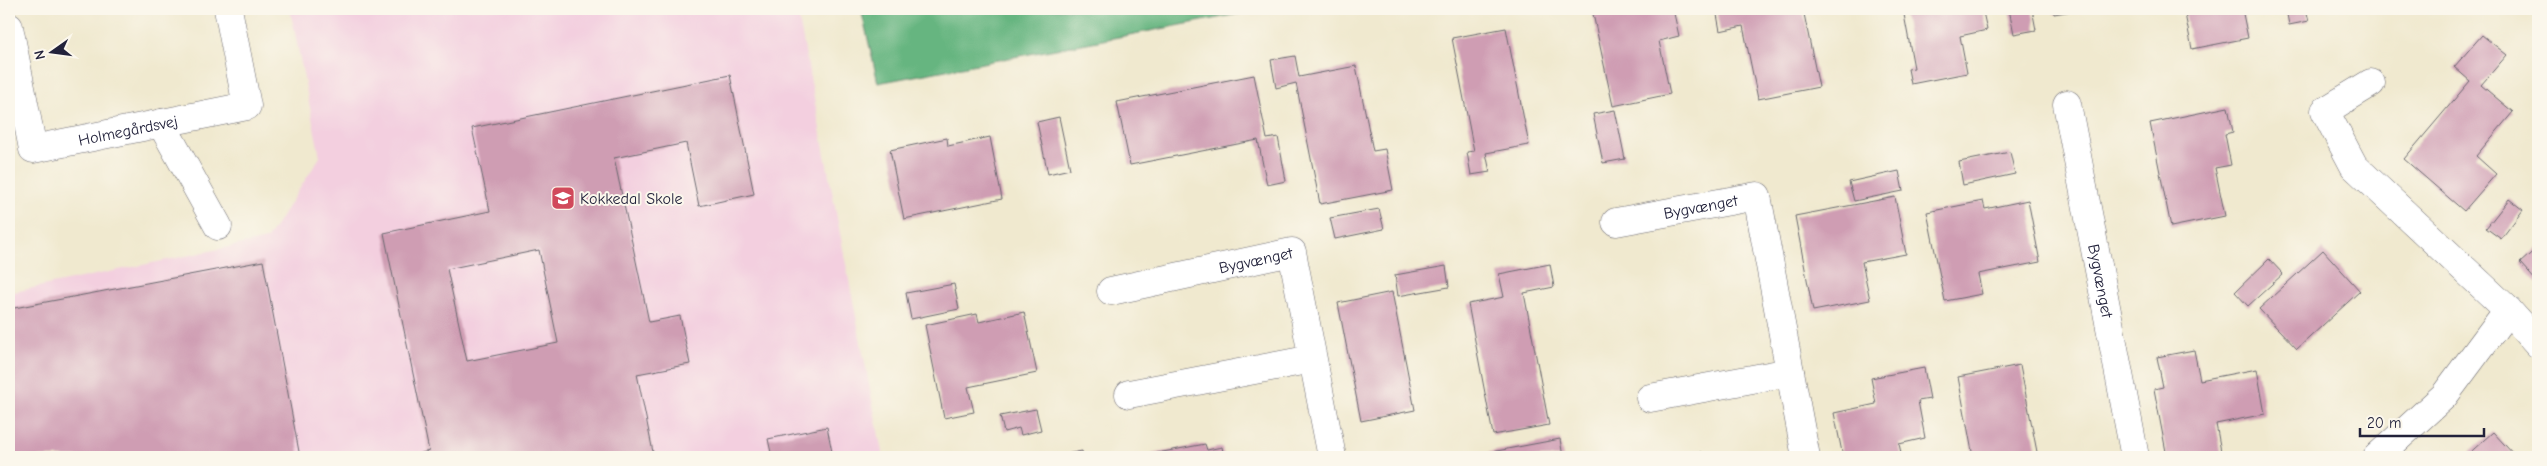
<svg xmlns="http://www.w3.org/2000/svg" width="2547" height="466" font-family="'Comic Neue',sans-serif">
  <style>
    .built { fill: #f3cfdf }
    .forest { fill: #66b580; stroke: #446c5e }
    .building { fill: #cf9db3; fill-rule: evenodd }
    .lines { fill: none; stroke-linecap: round; stroke-linejoin: round }
    .minor-casing { stroke: #6a686f; stroke-width: 29 }
    .minor { stroke: #fff; stroke-width: 28 }
    .labels { text-anchor: middle; stroke-width: 4; stroke-linejoin: round; paint-order: stroke }
    .street-label { font-size: 16px; fill: #22223b; stroke: #fbf7ec }
    .poi-label { font-size: 16px; fill: #22223b; stroke: #fbf7ec; text-anchor: start }
  </style>
  <rect width="100%" height="100%" fill="#fbf7ec"/>
  <filter id="ink" filterUnits="userSpaceOnUse"><feTurbulence type="fractalNoise" baseFrequency=".02" numOctaves="2"/><feDisplacementMap in="SourceGraphic" scale="10" xChannelSelector="R" yChannelSelector="G"/><feConvolveMatrix kernelMatrix="1 2 1 2 8 2 1 2 1" color-interpolation-filters="sRGB"/></filter>
  <filter id="wash" filterUnits="userSpaceOnUse"><feTurbulence type="fractalNoise" baseFrequency=".0096" numOctaves="4" result="noise"/><feDisplacementMap in="SourceGraphic" scale="20" xChannelSelector="R" yChannelSelector="G"/><feGaussianBlur stdDeviation="1.12" result="paint"/><feColorMatrix in="noise" values="0 0 0 0 0 0 0 0 0 0 0 0 0 0 0 0 0 1.4 0 .05"/><feComposite in="paint" operator="in"/></filter>
  <g filter="url(#wash)">
    <rect width="100%" height="100%" fill="#f0e9cf"/>
    <path class="built" d="M290,9H797L883,457H9V293L267,239L320,157Z"/>
    <path class="forest" d="M861,9H1265L878,83Z"/>
    <g id="blocks">
      <path class="building" d="M1617,9H1673L1679,36L1659,41L1670,94L1613,106L1593,14Z
        M1716,9H1803L1819,87L1758,99L1743,26L1720,31Z
        M1903,9H1993L1983,12L1987,30L1960,36L1967,73L1911,84L1908,69L1914,68Z
        M2009,9H2032L2036,30L2014,34Z
        M2053,9H2078V10L2054,14Z
        M2184,9H2242L2248,38L2192,49Z
        M2286,9H2306L2309,21L2289,25Z
        M1506,28L1529,145L1486,153L1490,172L1471,175L1467,152L1474,151L1452,38Z
        M2482,35L2507,55L2481,85L2513,112L2476,156L2496,174L2464,211L2404,159L2470,81L2454,67Z
        M1295,56L1299,77L1356,66L1373,151L1385,149L1393,190L1320,204L1296,83L1276,88L1271,60Z
        M730,75L754,194L699,206L686,143L614,158L649,322L680,316L690,364L637,374L654,457H408L429,451L384,233L490,211L472,128ZM539,250L558,343L467,361L447,269Z
        M1254,75L1267,139L1278,137L1286,181L1267,185L1258,140L1130,165L1117,102Z
        M2228,107L2233,132L2225,134L2231,165L2215,168L2225,216L2171,227L2150,123Z
        M1615,110L1625,159L1603,163L1593,114Z
        M1059,117L1070,169L1048,174L1037,122Z
        M990,137L1002,199L904,219L890,150L947,138L948,146Z
        M2010,152L2015,174L1963,185L1959,162Z
        M1899,171L1903,191L1854,201L1849,182Z
        M1895,197L1906,254L1862,262L1870,300L1813,311L1795,216Z
        M2509,199L2523,210L2501,239L2486,228Z
        M2028,200L2040,262L1978,274L1982,294L1945,301L1927,212L1983,201L1985,209Z
        M1379,209L1384,229L1335,239L1330,218Z
        M2538,247V283L2520,263Z
        M2323,250L2360,291L2297,349L2259,309Z
        M2269,259L2283,274L2248,306L2235,292Z
        M263,261L300,457H9V309Z
        M1550,264L1554,287L1524,293L1549,425L1493,435L1468,304L1504,297L1499,274Z
        M1446,266L1449,287L1398,296L1395,275Z
        M954,284L959,309L911,319L906,293Z
        M1392,292L1415,410L1361,421L1338,303Z
        M1024,312L1037,373L968,387L974,412L944,418L925,325L977,314L979,322Z
        M2194,350L2200,380L2257,369L2265,414L2216,424L2222,457H2167L2154,389L2163,387L2157,357Z
        M2020,365L2038,457H1973L1958,377Z
        M1924,368L1930,399L1918,401L1925,438L1899,444L1902,457H1843L1834,413L1876,404L1871,378Z
        M1036,409L1041,430L1021,435L1019,428L1004,432L1000,416Z
        M827,427L833,457H772L768,439Z
        M2493,432L2516,457H2465Z
        M1560,439L1563,457H1487L1486,453Z
        M1205,444L1207,450L1222,447L1224,457H1153L1152,454Z
        M1082,451L1083,457H1057L1056,456Z
        M1702,452L1703,457H1676V456Z"/>
    </g>
  </g>
  <g filter="url(#ink)">
    <use href="#blocks" fill-opacity="0" stroke="#6a686f" stroke-width="1"/>
    <g class="lines">
      <g class="minor-casing">
        <g id="minor">
          <path id="s1" d="M9,27L33,149L247,106L228,9"/>
          <path d="M2371,83L2325,111L2354,166L2508,310L2538,344"/>
          <path id="s2" d="M2067,104L2135,457"/>
          <path d="M161,123L218,226"/>
          <path id="s3" d="M1616,222L1757,196L1806,457"/>
          <path id="s4" d="M1111,291L1292,252L1332,457"/>
          <path d="M1129,394L1312,359"/>
          <path d="M1650,398L1790,372"/>
          <path d="M2377,457L2444,396L2508,310"/>
        </g>
      </g>
      <use href="#minor" class="minor"/>
    </g>
  </g>
  <defs>
    <g id="school-square" transform="scale(1.25)"><rect x="-9" y="-9" width="18" height="18" rx="4" fill="#d1495b" stroke="#fbf7ec"/><path d="M0-5L7-2L0 1L-7-2ZM-4 1L0 2.5L4 1V4Q0 6-4 4Z" fill="#fff"/></g>
  </defs>
  <g fill-rule="evenodd">
    <use href="#school-square" x="563" y="198"/>
  </g>
  <g class="labels">
    <g class="street-label">
      <text dy="6" stroke="none"><textPath href="#s1" startOffset="221">Holmegårdsvej</textPath></text>
      <text dy="6" stroke="none"><textPath href="#s3" startOffset="86">Bygvænget</textPath></text>
      <text dy="6" stroke="none"><textPath href="#s4" startOffset="148">Bygvænget</textPath></text>
      <text dy="6" stroke="none"><textPath href="#s2" startOffset="180">Bygvænget</textPath></text>
    </g>
    <g class="poi-label">
      <text x="580" y="204">Kokkedal Skole</text>
    </g>
  </g>
  <rect width="2547" height="466" fill="none" stroke="#fbf7ec" stroke-width="30"/>
  <g transform="translate(52 52) rotate(256)" stroke="#fbf7ec" stroke-width="4" paint-order="stroke">
  <path d="M0-4L9 19L0 12L-9 19Z" fill="#22223b"/>
  <text y="-8" font-size="14" font-weight="bold" text-anchor="middle" fill="#22223b">N</text>
  </g>
  <path d="M2360 428v8h124v-8" fill="none" stroke="#22223b" stroke-width="2.5"/>
  <text x="2367" y="428" font-size="15" fill="#22223b" stroke="#fbf7ec" stroke-width="4" paint-order="stroke">20 m</text>
</svg>
